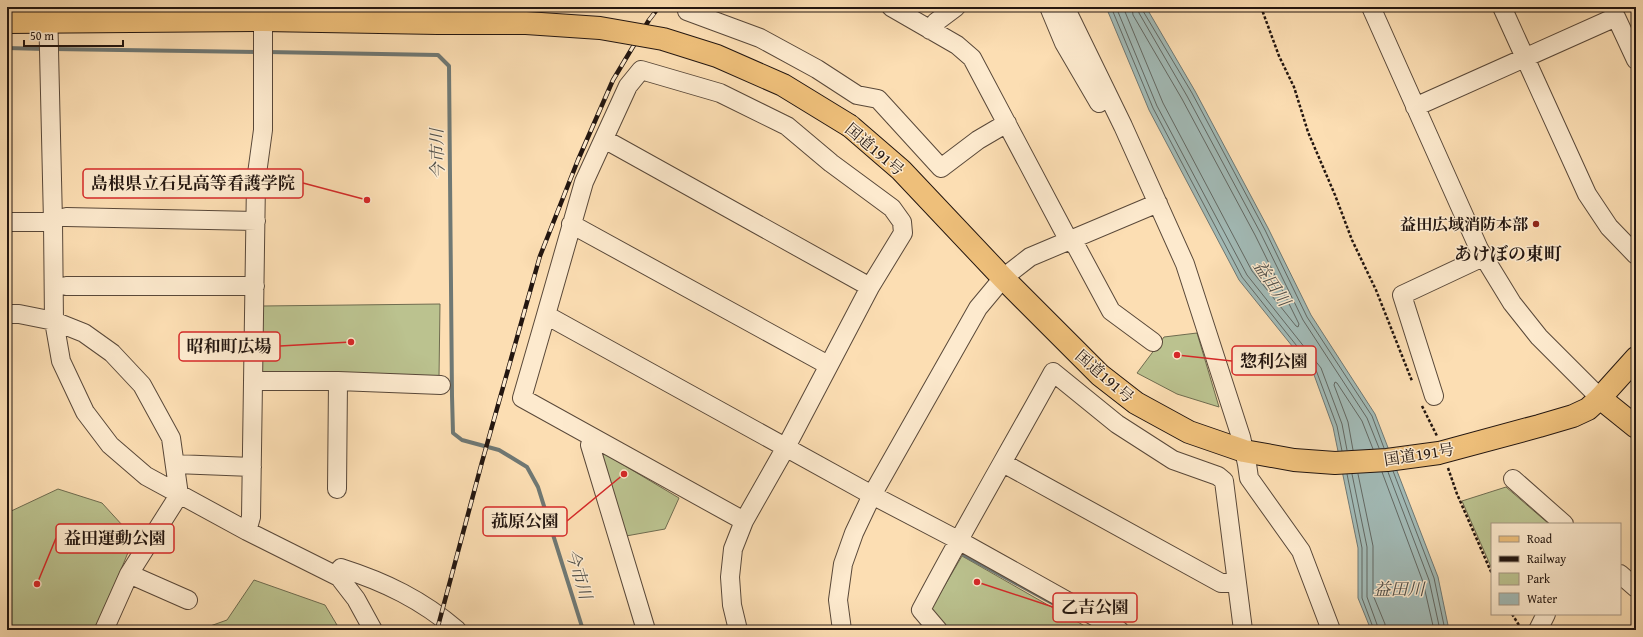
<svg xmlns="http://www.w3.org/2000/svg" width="1643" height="637" font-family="'Gentium Book Plus','Noto Serif JP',serif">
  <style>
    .green { fill: #bbc28f; stroke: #6f6c50 }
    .water { fill: #a2bab6; stroke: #6f7874 }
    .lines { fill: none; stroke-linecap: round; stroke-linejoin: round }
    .shore { stroke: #626863; stroke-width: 1 }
    .stream { stroke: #6f7874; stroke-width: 4 }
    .minor-casing { stroke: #594839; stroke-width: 20 }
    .major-casing { stroke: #231610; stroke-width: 24 }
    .highway-casing { stroke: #231610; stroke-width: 24 }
    .path { stroke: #231610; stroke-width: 2.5; stroke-dasharray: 3 2; stroke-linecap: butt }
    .minor { stroke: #fdeace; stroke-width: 18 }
    .major { stroke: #eebf7a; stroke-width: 22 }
    .highway { stroke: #eebf7a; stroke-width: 22 }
    .rail-casing { stroke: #231610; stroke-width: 4.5 }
    .rail { stroke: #fdeace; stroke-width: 3; stroke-dasharray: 9; stroke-linecap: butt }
    .highway-bridge-casing { stroke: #231610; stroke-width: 24; stroke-linecap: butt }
    .highway-bridge { stroke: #eebf7a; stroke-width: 22 }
    .poi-dot { fill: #8f2418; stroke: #fdeace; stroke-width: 1.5 }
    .labels { text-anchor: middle; stroke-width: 3; stroke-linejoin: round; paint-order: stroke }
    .street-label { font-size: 16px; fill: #231610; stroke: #fdeace }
    .poi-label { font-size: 16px; font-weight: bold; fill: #231610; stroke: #fdeace; text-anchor: end }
    .water-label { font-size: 17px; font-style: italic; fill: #4f4f4a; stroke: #fdeace }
    .quarter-label { font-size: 18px; font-weight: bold; fill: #231610; stroke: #fdeace }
    .leader { fill: none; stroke: #d62828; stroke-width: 1.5 }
    .callout-dot { fill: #d62828; stroke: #fdeace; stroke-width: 1.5 }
    .callout { fill: #fdeace; stroke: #d62828; stroke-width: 1.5 }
    .callout-label { font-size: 17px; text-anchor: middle; font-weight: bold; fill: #231610 }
  </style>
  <rect width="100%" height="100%" fill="#fcdeb3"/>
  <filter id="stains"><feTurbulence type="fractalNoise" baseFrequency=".005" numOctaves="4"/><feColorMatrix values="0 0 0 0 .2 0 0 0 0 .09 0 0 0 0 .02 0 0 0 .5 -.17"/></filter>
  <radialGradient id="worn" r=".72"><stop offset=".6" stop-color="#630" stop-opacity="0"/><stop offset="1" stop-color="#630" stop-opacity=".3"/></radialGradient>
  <path class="green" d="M440,304L439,377H262V306Z
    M1197,333L1219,407L1177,394L1137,373L1164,337Z
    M600,451L679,498L665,529L626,536Z
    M1506,487L1549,524H1492V569L1462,501Z
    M58,489L102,503L134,538L96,630H7V513Z
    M962,556L1090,629L1089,630H949L931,609Z
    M254,580L325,605L340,630H199L227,620Z"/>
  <path class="water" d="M1106,7H1146L1195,91L1268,228L1311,315L1375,414L1438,577L1449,630H1371L1358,598V548L1333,427L1313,372L1239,280L1149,110Z"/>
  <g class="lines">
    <path class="shore" d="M1111,7L1153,108L1242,277L1316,370L1337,426L1342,451
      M1116,7L1157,106L1247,275L1321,368L1342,424L1347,450
      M1123,7L1163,103L1252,271L1296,326L1298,327L1299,324L1255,235L1182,99L1133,15L1132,7
      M1138,7L1139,13L1187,96L1260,232L1303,320L1367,418L1379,448
      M1143,7V11L1192,93L1265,230L1307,317L1372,416L1384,448
      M1353,450L1348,422L1334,385L1335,382L1337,383L1362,421L1373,449
      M1393,471L1434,578L1445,630
      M1382,472L1423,582L1434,630
      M1388,472L1429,580L1440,630
      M1347,474L1362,548V598L1374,630
      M1352,474L1367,547V597L1379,630
      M1358,474L1373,546V595L1385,624V630"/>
    <path class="stream" d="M7,48L45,49
      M53,49L259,52
      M267,52L438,55L449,66L452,396L453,433L462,440L499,450L527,467L538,487L583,630
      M964,555L1076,616"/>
    <g class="minor-casing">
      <path id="minor" d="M48,7L53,222L54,321L61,361L85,412L110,445L146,476L247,531L339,577L356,599L373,630
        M688,7L687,11L760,38L817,69L857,95L878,99L941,168L978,140L1007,123
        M891,7L957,45L972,58L1069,241L1076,246L1111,311L1153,342
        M1049,7L1064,43L1099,103
        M1065,7L1123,126L1185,264L1241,437L1247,464L1249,478L1301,551L1331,630
        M1371,7L1479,249L1512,303L1539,337L1600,398
        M1502,7L1587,194L1609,227L1636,255
        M930,30L936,22L956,7
        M1415,107L1616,17L1636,60
        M604,139L870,287
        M66,217L256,221
        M7,222H53
        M571,224L828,365
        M66,286H255
        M7,314H19L54,321L84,333L112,353L142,385L171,438L179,495L129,574L104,630
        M546,315L522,398L744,521
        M254,381H338L441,385
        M1434,396L1402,295L1483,257
        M593,438L590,445L646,630
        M1003,463L1221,583H1237
        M175,464L252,467
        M1513,479L1564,524
        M337,489L338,381
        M247,531L251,517L256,181L263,130V20
        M129,574L188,600
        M1620,574L1636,588
        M339,577L341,568C385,582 422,600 457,630
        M738,630L732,605L730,577L733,549L744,521L786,447L870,287L903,233L902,222L892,208L831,163L787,126L720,93L641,70L628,86L584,182L546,315L872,495L958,540L1119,630
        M842,630L838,600L843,564L854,533L872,495L978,308L1003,278L1030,257L1158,203
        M938,630L921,610C963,530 1009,452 1053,372L1117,424L1173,460L1218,476L1224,481L1243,630
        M1538,630L1546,614"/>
    </g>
    <g class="major-casing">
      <path id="major" d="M1600,398L1636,358"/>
    </g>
    <g class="highway-casing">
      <path id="highway" d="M7,22L263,20L438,23
        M850,126L901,170L1003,278L1100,375L1136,403L1189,432L1244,451L1294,460L1335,463L1387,460L1439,453L1539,426L1573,416L1588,409L1600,398L1636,427"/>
    </g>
    <path class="path" d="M1261,7L1279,56L1294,87L1308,132L1335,195L1352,240L1376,290L1412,381
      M1422,406L1437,436
      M1448,468L1457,494L1492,574
      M1512,614L1522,630"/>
    <use href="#minor" class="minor"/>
    <use href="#major" class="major"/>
    <use href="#highway" class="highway"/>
    <g class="rail-casing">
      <path id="rail" d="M437,630L482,462L540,256L578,160L613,80L649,20L659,7"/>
    </g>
    <use href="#rail" class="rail"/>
    <g class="highway-bridge-casing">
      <path id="highway-bridge" d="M438,23H526L600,28L663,39L717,56L783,85L850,126"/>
    </g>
    <use href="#highway-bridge" class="highway-bridge"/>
  </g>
  <circle class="poi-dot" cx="1536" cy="224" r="4"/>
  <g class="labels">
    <g class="street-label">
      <text transform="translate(875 149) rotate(40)" y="6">国道191号</text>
      <text transform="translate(1105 376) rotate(41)" y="6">国道191号</text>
      <text transform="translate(1419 454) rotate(-9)" y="6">国道191号</text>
    </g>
    <g class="poi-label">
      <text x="1528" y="230">益田広域消防本部</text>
    </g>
    <g class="water-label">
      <text transform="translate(437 154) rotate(-91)" y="6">今市川</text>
      <text transform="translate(1272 283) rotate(56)" y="6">益田川</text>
      <text transform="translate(579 574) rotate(73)" y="6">今市川</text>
      <text x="1399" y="595">益田川</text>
    </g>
    <g class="quarter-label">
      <text x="1508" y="260">あけぼの東町</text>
    </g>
  </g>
  <path class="leader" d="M367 200L303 183M351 342L280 346M1177 355L1232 361M624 474L567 521M37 584L56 538M977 582L1053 607"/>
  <g class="callout-dot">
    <circle cx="367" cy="200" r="4"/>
    <circle cx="351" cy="342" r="4"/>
    <circle cx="1177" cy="355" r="4"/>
    <circle cx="624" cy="474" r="4"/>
    <circle cx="37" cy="584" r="4"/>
    <circle cx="977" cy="582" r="4"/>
  </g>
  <g class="callout">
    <rect x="83" y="169" width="220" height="29" rx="4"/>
    <rect x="179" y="332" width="101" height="29" rx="4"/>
    <rect x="1232" y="346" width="84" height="29" rx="4"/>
    <rect x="483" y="507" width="84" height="29" rx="4"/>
    <rect x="56" y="524" width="118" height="29" rx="4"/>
    <rect x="1053" y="593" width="84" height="29" rx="4"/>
  </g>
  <g class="callout-label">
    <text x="193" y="189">島根県立石見高等看護学院</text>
    <text x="229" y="352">昭和町広場</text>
    <text x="1274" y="367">惣利公園</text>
    <text x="525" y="527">菰原公園</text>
    <text x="115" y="544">益田運動公園</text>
    <text x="1095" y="613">乙吉公園</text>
  </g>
  <rect width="1643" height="637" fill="none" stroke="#fcdeb3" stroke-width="24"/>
  <rect x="8" y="8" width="1627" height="621" fill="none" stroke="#231610" stroke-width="2"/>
  <rect x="12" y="12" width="1619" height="613" fill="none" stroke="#231610"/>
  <rect x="1491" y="523" width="130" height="92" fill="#fdeace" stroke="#a69582"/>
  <rect x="1499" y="536" width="20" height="6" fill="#eebf7a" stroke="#a69582"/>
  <text x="1527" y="543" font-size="12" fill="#231610">Road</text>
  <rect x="1499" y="556" width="20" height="6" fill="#231610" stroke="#a69582"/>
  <text x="1527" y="563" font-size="12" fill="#231610">Railway</text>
  <rect x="1499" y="573" width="20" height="12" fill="#bbc28f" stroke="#a69582"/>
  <text x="1527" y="583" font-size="12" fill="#231610">Park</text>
  <rect x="1499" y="593" width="20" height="12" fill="#a2bab6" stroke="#a69582"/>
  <text x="1527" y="603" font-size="12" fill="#231610">Water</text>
  <path d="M24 40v6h99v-6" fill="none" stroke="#231610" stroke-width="2"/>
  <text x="30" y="40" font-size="12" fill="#231610" stroke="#fdeace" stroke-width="3" paint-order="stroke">50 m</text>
  <rect width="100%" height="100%" filter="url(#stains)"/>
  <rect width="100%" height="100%" fill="url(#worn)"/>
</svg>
